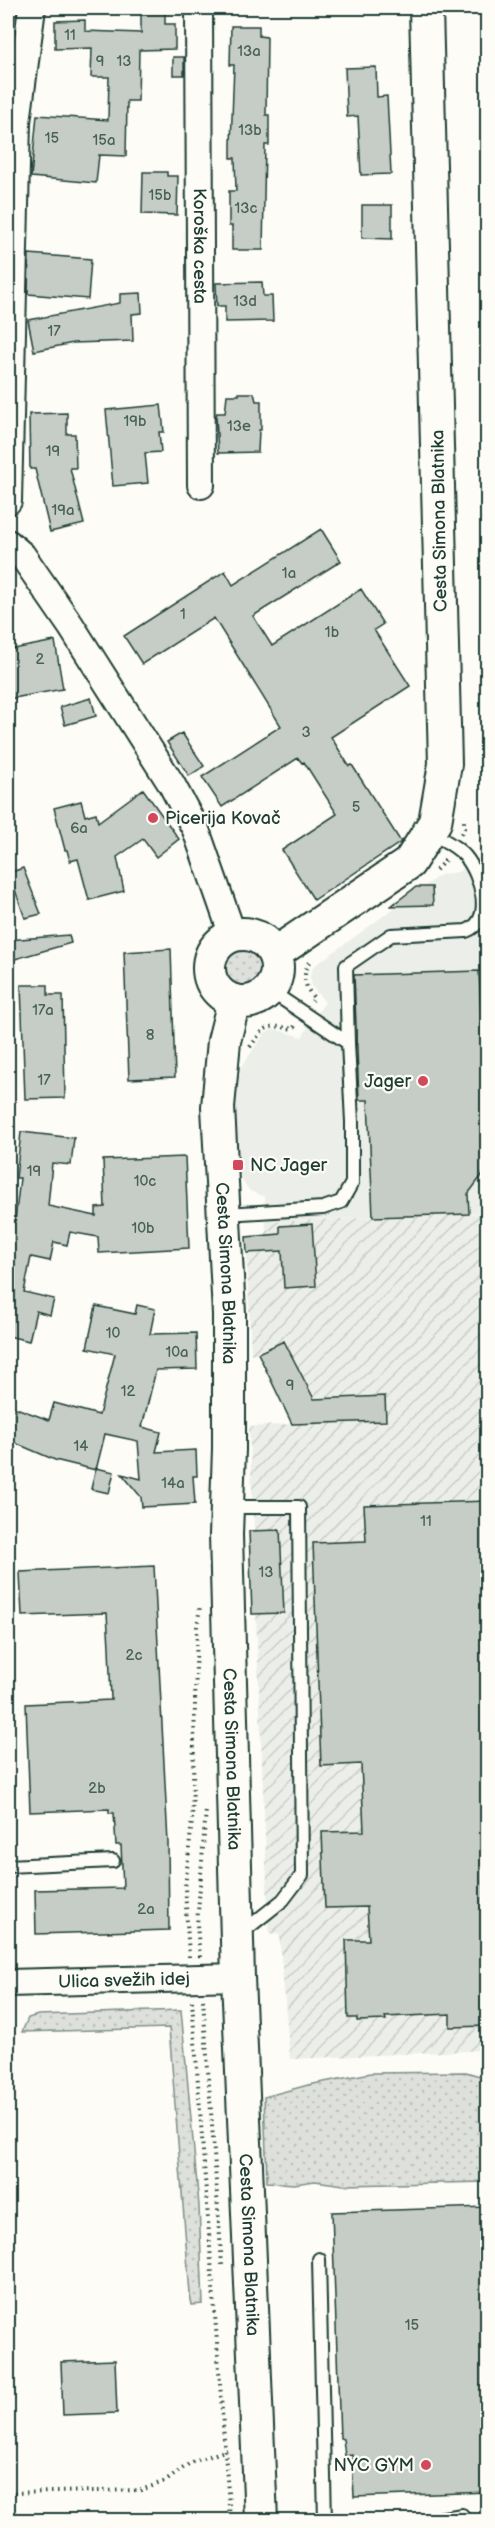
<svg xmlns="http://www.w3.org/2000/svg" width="495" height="2528" font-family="'Balsamiq Sans',sans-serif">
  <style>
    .built { fill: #eceee9 }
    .industrial { fill: url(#industrial-furrows) }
    .grass { fill: url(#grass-dots); stroke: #7e8e88; stroke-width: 1.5 }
    .building { fill: #c6cdc7; stroke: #1f3d34; stroke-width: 1.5 }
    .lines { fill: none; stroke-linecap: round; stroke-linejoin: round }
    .service-casing { stroke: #1f3d34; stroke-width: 16 }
    .minor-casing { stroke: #1f3d34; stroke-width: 30 }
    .tertiary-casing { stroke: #1f3d34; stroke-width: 36 }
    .path { stroke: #1f3d34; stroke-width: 4; stroke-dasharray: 1.5 4.5; stroke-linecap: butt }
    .service { stroke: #fdfcf7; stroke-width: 12 }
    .minor { stroke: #fdfcf7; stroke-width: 26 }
    .tertiary { stroke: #fdfcf7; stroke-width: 32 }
    .poi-dot { fill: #d1495b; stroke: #fdfcf7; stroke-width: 2 }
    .labels { text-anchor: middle; stroke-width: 4.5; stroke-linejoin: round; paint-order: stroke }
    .number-label { font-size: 15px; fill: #496159 }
    .street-label { font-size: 18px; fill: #1f3d34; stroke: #fdfcf7 }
    .poi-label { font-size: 18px; fill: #1f3d34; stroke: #fdfcf7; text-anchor: start }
  </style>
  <defs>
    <pattern id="industrial-furrows" width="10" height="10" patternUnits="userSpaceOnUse" patternTransform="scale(1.5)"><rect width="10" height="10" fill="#eceee9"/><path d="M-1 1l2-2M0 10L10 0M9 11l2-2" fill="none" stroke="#cacdc8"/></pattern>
    <pattern id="grass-dots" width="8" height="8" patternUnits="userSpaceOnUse" patternTransform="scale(1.5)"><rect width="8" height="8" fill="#dde0db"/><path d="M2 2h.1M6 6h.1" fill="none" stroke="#bdc1bd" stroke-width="1.8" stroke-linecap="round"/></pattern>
  </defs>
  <rect width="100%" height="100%" fill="#fdfcf7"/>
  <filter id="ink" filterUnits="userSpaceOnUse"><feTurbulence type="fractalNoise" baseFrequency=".0167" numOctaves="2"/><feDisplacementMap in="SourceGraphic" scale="12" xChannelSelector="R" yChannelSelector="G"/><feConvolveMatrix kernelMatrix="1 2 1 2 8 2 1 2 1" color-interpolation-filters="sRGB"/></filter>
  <g filter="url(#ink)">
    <path class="built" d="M482,856L488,869L487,1212L266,1222L265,1197L250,1191L242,1180L238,1169L235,1101L241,1067L265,1033L274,1029L302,1037L325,1002L312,987L310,977L313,967L440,875L458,872Z"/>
    <path class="industrial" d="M484,1213L488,1420L487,2050L290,2059L279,1933L269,1934L256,1614H252L249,1531H254L249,1427L292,1424L258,1353L251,1354L246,1237L266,1235V1222Z"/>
    <path class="grass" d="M218 969a25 25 0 1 1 50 0a25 25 0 1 1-50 0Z
      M181,2010L199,2206L203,2304L192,2305L190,2294L169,2028L22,2032L28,2018L38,2015Z
      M466,2072L487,2078V2182L344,2185L315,2181L294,2184L267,2182L264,2097L308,2085L371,2073Z"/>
    <path class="building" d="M141,8H165V24H175V49L139,50L138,101H127L126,156L99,155L96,183L31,177L37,115L108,120L109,77H91L92,48L55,49V21L85,20V31L141,33Z
      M231,26H259V36L267,37L266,115H269V145H265L263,250H232V226H229V191H236L235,158H231V144L234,65H230Z
      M173,57H184V75H173Z
      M376,67L377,97L387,96L391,174L361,175L358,116L347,117L345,68Z
      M143,172H167V176H178L177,215L142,214Z
      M362,205H392V239L362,238Z
      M29,254L91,259L88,299L28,294Z
      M262,282L263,296H272L273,321L225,322V306H217L216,283Z
      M141,293L142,313L132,314L133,341L73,343L34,351L28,320L120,303V294Z
      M239,393H254L256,401H261V430H259L258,452L218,453L216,416L217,413H225L227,395H239Z
      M161,405L164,432H159L161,452L145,453L148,483L113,486L106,410Z
      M67,413V434H75L76,468H70L84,524L50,532L35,469H30L29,414Z
      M321,529L341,561L253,616L272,646L361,589L383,624L374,630L410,686L331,737L349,766L352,765L401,842L314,900L282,850L337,814L304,762L302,763L298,758L222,807L202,777L281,726L214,618L142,664L124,636L225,571L233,585Z
      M55,641L63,689L8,699V650Z
      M91,698L96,716L65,725L60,707Z
      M182,733L204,766L189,776L167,742Z
      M143,789L179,839L156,857L143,839L117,857L124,891L89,900L78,859L70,861L67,850H65L54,808L81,801L85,816L96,813L98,822Z
      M23,868L41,914L25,918L9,873Z
      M416,887H432L433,905L391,906Z
      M69,935L71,943L8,961V940Z
      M171,949L175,1077L129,1079L124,952Z
      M479,971L483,1062H488V1099L484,1100L486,1170L468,1194L469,1214L373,1217L368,1100H359L354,975Z
      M21,985H48V995H63L65,1098L25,1099Z
      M21,1132L74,1138L71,1165L52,1163L48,1206L96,1216V1208L105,1207L103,1160L185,1157L189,1248L99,1253L98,1237L70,1232L67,1245L54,1242L50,1261L31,1257L24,1292L54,1299L50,1315L36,1311L29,1341L8,1336V1220L15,1221L20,1178H16Z
      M312,1224L316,1286L284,1288L282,1251L247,1253L246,1237L280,1234V1226Z
      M137,1305L155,1309L150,1334L196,1333L197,1369L156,1370L142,1427L161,1432L156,1452L196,1450L197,1476H193L195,1504L142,1507L141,1497L122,1474L141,1479L138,1441L105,1434L96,1470L55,1460L8,1440V1405L49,1420L54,1403L99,1415L115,1354L87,1348L96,1306L135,1314Z
      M284,1341L314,1399L385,1396L386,1421L292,1424L258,1353Z
      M96,1468L114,1472L109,1493L91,1489Z
      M488,1501V2026L450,2027V2014L385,2017L386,2020L357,2021V2018H348L346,1940H369L367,1907L325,1908L322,1832L364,1831L361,1764L321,1766L313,1543L366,1541L364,1505Z
      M280,1530L284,1613L252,1614L249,1531Z
      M154,1566L168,1843L169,1930L36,1934L35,1890L123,1888L121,1845H116L114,1813H109V1809L30,1812L26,1704L111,1700L109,1647L107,1613L22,1616L20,1572Z
      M488,2207V2492L354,2497L352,2455L345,2456L343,2439L340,2438L332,2212Z
      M115,2360L117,2413L63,2415L61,2362Z"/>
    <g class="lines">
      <g class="service-casing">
        <path id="service" d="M348,1043L346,966L391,935L466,931C495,921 481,875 465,856C457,846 441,839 430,832
          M225,1214L323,1208L341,1202L352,1183V1122L348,1043L269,990
          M227,1507H299L302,1875L283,1900L240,1934
          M8,1866L113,1861
          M319,2259L325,2520
          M432,2520L462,2515"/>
      </g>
      <g class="minor-casing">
        <g id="minor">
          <path id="s1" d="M199,8L201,485"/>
          <path d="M8,501L17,122L32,8"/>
          <path d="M8,543L22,555L71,626L172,785L196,830L233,936"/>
          <path id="s2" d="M8,1983L238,1977"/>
        </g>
      </g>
      <g class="tertiary-casing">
        <g id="tertiary">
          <circle cx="243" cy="968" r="34"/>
          <path d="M274,954L409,863L435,822L445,764L426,8"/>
          <path id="s3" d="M234,1001L224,1041L218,1107L229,1314V1449L226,1535L238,1977L261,2520"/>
        </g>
      </g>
      <path class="path" d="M461,834L464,828V818
        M436,870L447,858
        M309,962C302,977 304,986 314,998L312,1001
        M250,1047C265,1026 266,1024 293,1029L296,1024
        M189,1957L185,1888L192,1820L197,1627L200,1606
        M200,1957L197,1925L206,1809
        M203,2000L222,2265
        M192,2001L230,2520
        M8,2493L141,2490L166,2481L190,2463L227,2450"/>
      <use href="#service" class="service"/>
      <use href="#minor" class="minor"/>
      <use href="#tertiary" class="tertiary"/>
    </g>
  </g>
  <g class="poi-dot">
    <circle cx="153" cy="818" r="6"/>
    <circle cx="423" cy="1081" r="6"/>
    <rect x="232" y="1159" width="12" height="12" rx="3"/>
    <circle cx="426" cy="2465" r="6"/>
  </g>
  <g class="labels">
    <g class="number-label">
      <text x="70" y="40">11</text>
      <text x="249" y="56">13a</text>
      <text x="100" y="66">9</text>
      <text x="124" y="66">13</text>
      <text x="250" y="135">13b</text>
      <text x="52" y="143">15</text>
      <text x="104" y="145">15a</text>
      <text x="160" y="200">15b</text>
      <text x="246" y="213">13c</text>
      <text x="245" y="306">13d</text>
      <text x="54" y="336">17</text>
      <text x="135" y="426">19b</text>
      <text x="239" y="431">13e</text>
      <text x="53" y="456">19</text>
      <text x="63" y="515">19a</text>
      <text x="289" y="578">1a</text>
      <text x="183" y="619">1</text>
      <text x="332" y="637">1b</text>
      <text x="40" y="664">2</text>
      <text x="306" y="737">3</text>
      <text x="356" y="812">5</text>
      <text x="79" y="833">6a</text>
      <text x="43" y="1015">17a</text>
      <text x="150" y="1040">8</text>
      <text x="44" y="1085">17</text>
      <text x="34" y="1176">19</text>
      <text x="145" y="1186">10c</text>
      <text x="143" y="1233">10b</text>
      <text x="113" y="1338">10</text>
      <text x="177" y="1357">10a</text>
      <text x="290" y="1390">9</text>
      <text x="128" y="1396">12</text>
      <text x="81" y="1451">14</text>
      <text x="173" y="1488">14a</text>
      <text x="426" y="1526">11</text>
      <text x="266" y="1577">13</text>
      <text x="134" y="1660">2c</text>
      <text x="97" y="1793">2b</text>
      <text x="146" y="1914">2a</text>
      <text x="412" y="2330">15</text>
    </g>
    <g class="street-label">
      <text dy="6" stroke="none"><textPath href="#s1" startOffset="238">Koroška cesta</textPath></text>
      <text transform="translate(439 521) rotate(-91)" y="6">Cesta Simona Blatnika</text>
      <text dy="6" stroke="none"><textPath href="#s3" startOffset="274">Cesta Simona Blatnika</textPath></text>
      <text dy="6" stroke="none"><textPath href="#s3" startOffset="760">Cesta Simona Blatnika</textPath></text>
      <text dy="6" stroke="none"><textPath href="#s2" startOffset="116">Ulica svežih idej</textPath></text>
      <text dy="6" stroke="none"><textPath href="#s3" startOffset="1246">Cesta Simona Blatnika</textPath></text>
    </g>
    <g class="poi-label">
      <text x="165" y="824">Picerija Kovač</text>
      <text x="411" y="1087" text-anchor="end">Jager</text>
      <text x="250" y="1171">NC Jager</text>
      <text x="414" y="2471" text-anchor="end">NYC GYM</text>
    </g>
  </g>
  <rect width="495" height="2528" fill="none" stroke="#fdfcf7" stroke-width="30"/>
  <rect x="15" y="15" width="465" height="2498" fill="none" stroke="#1f3d34" stroke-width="2" filter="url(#ink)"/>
</svg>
